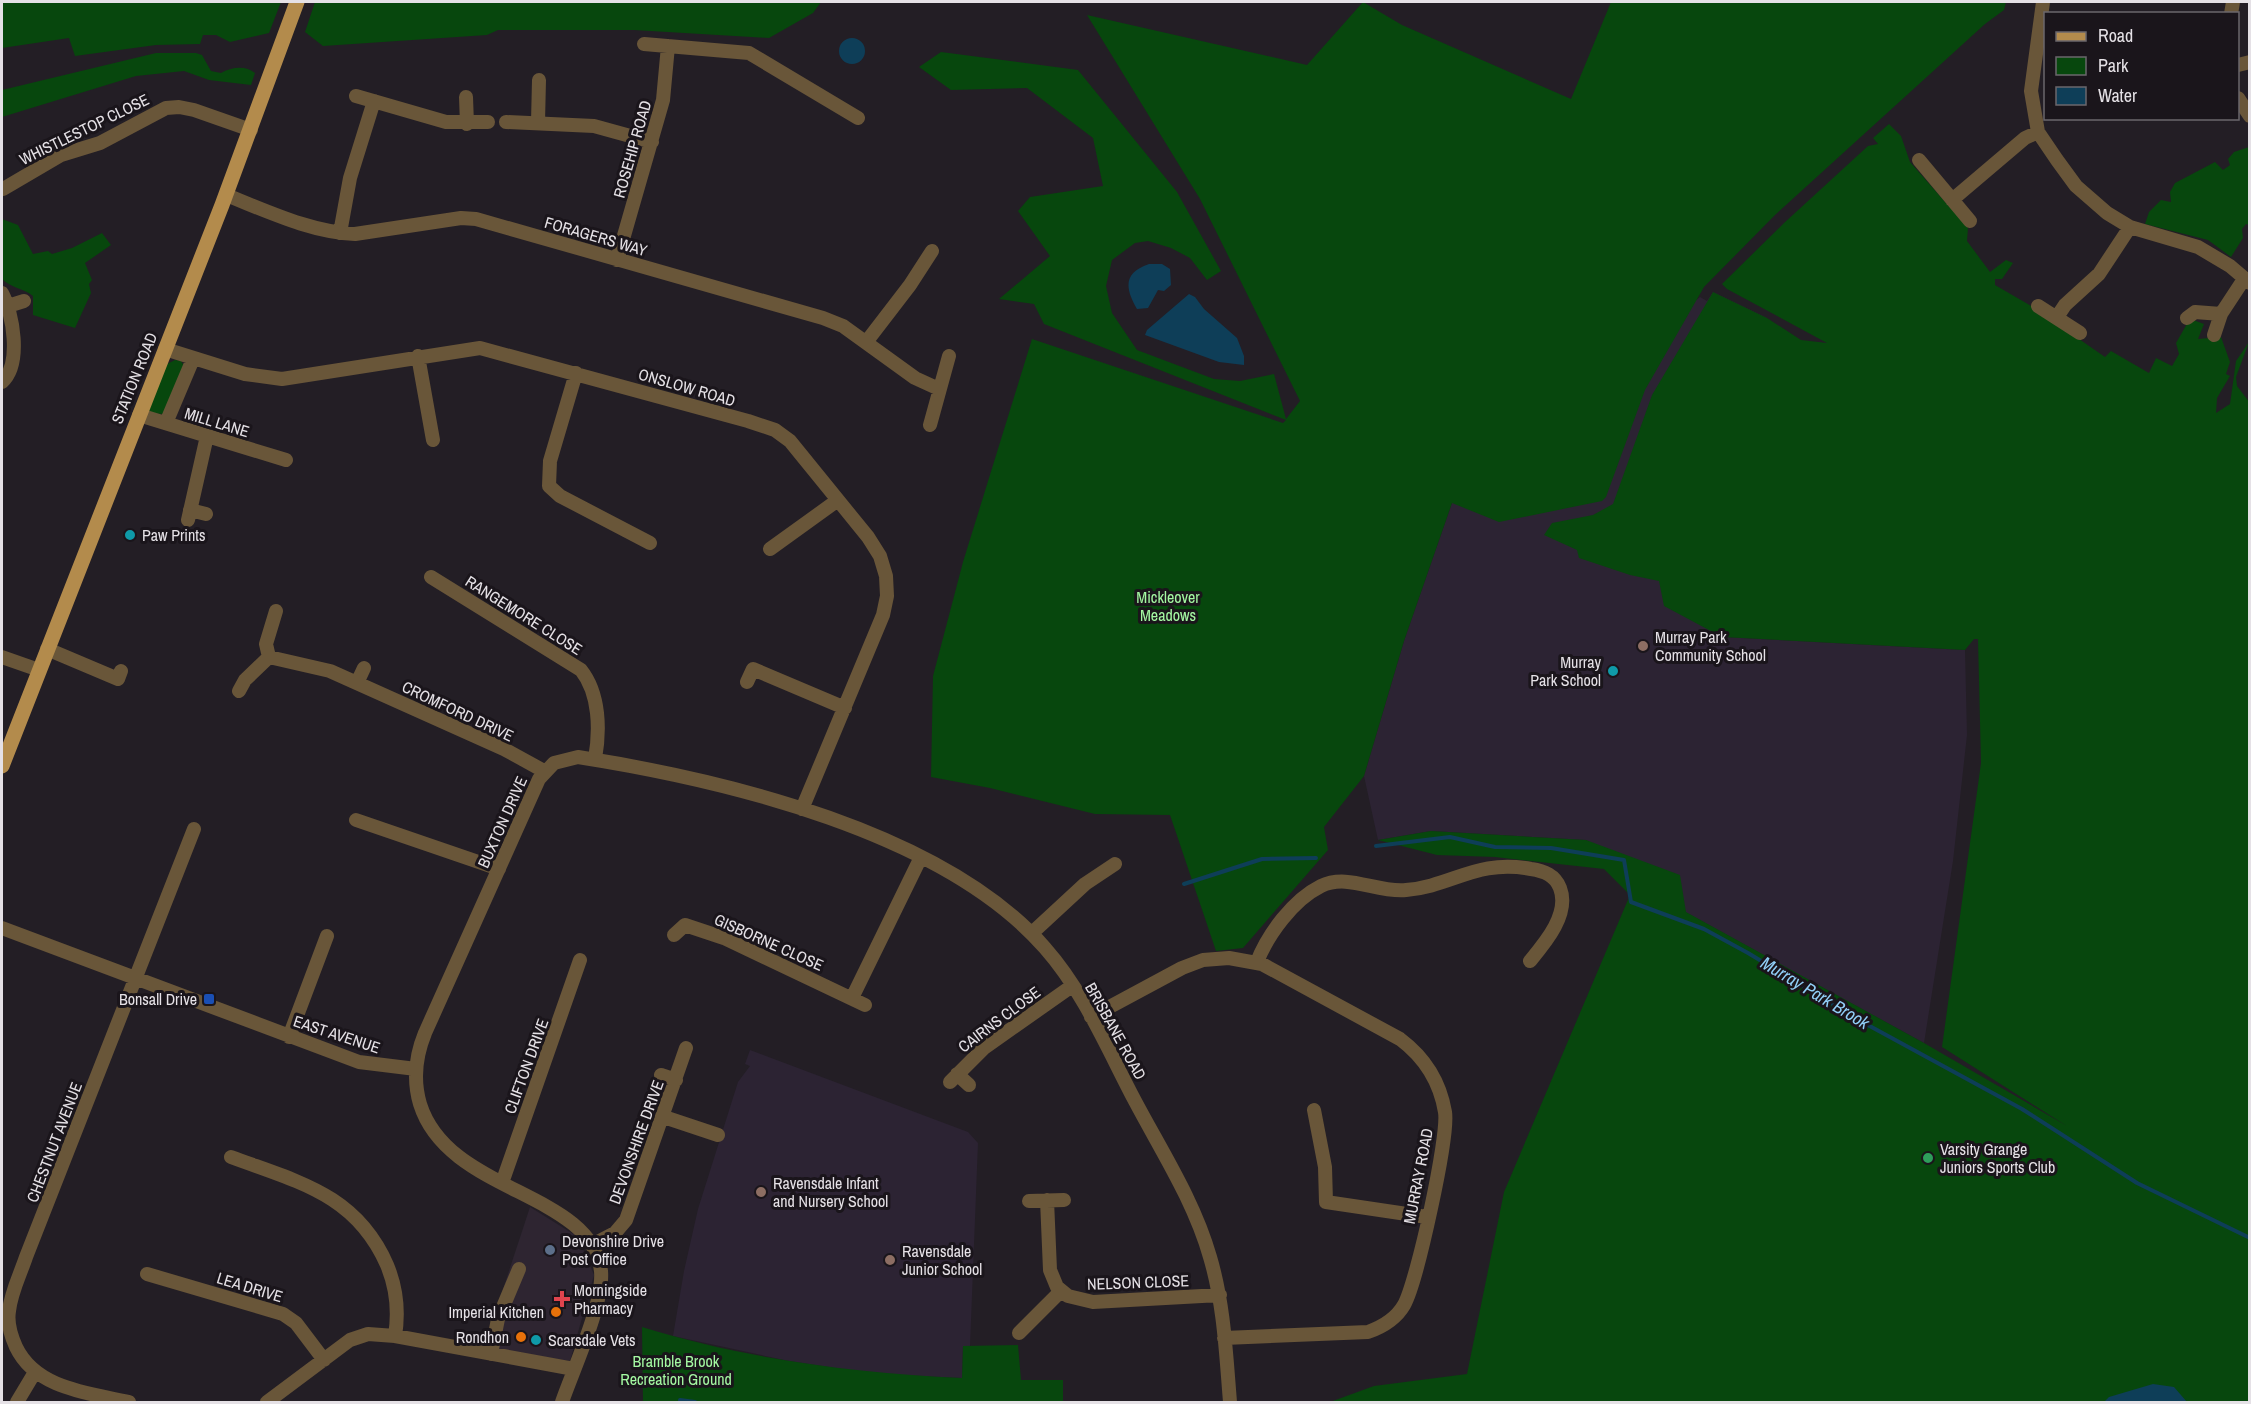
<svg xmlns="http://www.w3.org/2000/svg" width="2251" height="1404" font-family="'Archivo Narrow',sans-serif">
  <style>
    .built { fill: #2e2531 }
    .education { fill: #2c2333 }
    .green { fill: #07470d }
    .water { fill: #0e3e58 }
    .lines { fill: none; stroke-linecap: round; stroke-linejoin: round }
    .stream { stroke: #0e3e58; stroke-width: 4 }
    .minor { stroke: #695639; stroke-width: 14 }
    .major { stroke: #b38b4c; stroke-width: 15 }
    .culture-dot { fill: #0f9aa8; stroke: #1a151b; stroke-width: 2 }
    .education-dot { fill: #8d6e63; stroke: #1a151b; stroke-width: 2 }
    .transit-dot { fill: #1a4fb4; stroke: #1a151b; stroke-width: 2 }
    .leisure-dot { fill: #2e9e5b; stroke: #1a151b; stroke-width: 2 }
    .service-dot { fill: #5c6f8a; stroke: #1a151b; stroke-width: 2 }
    .health-dot { fill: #e0444e; stroke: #1a151b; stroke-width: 2 }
    .food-dot { fill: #e8710a; stroke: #1a151b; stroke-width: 2 }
    .labels { text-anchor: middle; stroke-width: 6; stroke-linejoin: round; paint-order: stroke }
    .street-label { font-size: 16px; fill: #e5e1e6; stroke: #1a151b }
    .poi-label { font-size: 16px; fill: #e5e1e6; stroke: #1a151b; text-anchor: start }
    .park-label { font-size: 16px; fill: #a4f8a2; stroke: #1a151b }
    .water-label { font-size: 18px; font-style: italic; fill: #91cff7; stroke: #1a151b }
  </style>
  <rect width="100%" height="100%" fill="#231e25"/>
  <path class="built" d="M530,1207L578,1237L594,1275L570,1361L484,1347Z"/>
  <path class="education" d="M1713,292L1767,318L1722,637L1965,650L1967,735L1953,861L1924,1043L1685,912L1586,840L1431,831L1378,840L1364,776L1404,641L1452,503L1700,297L1707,301Z
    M750,1050L968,1132L978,1143L970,1346L963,1347L962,1378L874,1374L789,1361L673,1336L684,1271L698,1209L738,1082L750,1066L745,1064Z"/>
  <path class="green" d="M2,2H281L269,33L230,42L216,35H203L200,44L156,45L75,56L69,38L2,48Z
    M315,2H821L813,13L769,38L634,30H498L487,35L323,46L305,32Z
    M1363,2L1402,25L1571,99L1611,2H2006L2004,10L1985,24L1775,215L1704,287L1645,390L1606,497L1602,501L1499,522L1452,503L1404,641L1364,776L1324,827L1328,850L1243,948L1216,951L1170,815L1095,814L990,788L931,777L933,676L963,562L1032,339L1283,423L1286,420L1044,324L1034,304L999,299L1050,256L1018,211L1030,197L1103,186L1093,138L1027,88L951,90L919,67L941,52L1078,70L1177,192L1221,271L1207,280L1190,258L1171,248L1148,241L1135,243L1112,260L1106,286L1112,313L1137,350L1214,379L1240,381L1274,374L1286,419L1300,401L1200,199L1087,15L1307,65Z
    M156,53H196L202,55L211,71L221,73C231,67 246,65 255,73L251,85L209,80L184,71L136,76L2,117V90Z
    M1889,124L1901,136L1910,162L1968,228L1967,241L1990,272L2006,260L2013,263L2002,279H1995V285L2033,307L2105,357L2111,351L2149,373L2156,358L2172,366L2179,354L2176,343L2188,322L2193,320L2204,324L2198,339L2221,337L2230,362L2226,374L2230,376L2217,398L2216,413L2230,404L2236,361L2249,342L2236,377L2237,386L2250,403L2249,1402H1330L1374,1386L1467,1374L1504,1192L1630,895L1604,869L1495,857L1437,855L1378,840L1431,831L1586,840L1680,875L1686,912L1924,1043L2067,1126L1942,1047L1981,763L1978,639H1974L1965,650L1722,637L1664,606L1659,581L1630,575L1579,558L1577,550L1544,535L1552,523L1593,515L1613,504L1652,395L1713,292L1767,318L1801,340L1827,343L1727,289L1722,284L1784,223L1868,146L1878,144L1873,138Z
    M2249,147V225L2246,224L2242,229L2243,238L2231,257L2208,240L2145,224L2149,212L2161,200L2171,202L2170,192L2175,183L2215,162L2223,170L2230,165L2228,159L2234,152Z
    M2,219L18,225L33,254L48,251L52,254L72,248L102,233L111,245L85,263L92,280L89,284L91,293L75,328L33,315V296C23,288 11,288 2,279Z
    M175,360L181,361L184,366L163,414L150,413L148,410L163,366Z
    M642,1327C746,1359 854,1373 962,1378L963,1346L1018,1345L1021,1380H1063V1402H643Z"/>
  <path class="water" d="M839 51a13 13 0 1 1 26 0a13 13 0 1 1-26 0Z
    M1149,264H1162L1170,269L1171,285L1164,291L1158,290L1148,308L1137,309C1125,288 1123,273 1149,264Z
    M1189,294L1195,297L1204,309L1237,338L1244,356V365L1219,362L1145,335L1147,330Z
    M2153,1384L2174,1387L2187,1402H2104L2109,1397Z"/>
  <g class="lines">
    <path class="stream" d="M1376,846L1450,837L1495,847L1551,848L1624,860L1631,902L1704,929L1748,953L1866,1024L2022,1109L2137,1183L2250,1238
      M1184,884L1262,859L1316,858
      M680,1400L695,1402"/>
    <path class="minor" d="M2043,2L2031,91L2038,132L2057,160L2076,186L2107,213L2130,227L2198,247L2230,266L2250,283
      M2231,14L2233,2
      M644,44L749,53L858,118
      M2238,65L2250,62
      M356,96L446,122H488
      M466,97L467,124
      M2238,98L2250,116
      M506,122L594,126L652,142
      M538,122L539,80
      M1919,160L1970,221
      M3,189L61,155L100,143L166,108L179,107L194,110L251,130
      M226,195C267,211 310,232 355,234L461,218L476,219L823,318L843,326L915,378L939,389
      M1952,200L2025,138L2038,132
      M340,233L350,178L374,101
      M617,260L663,100L668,46
      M2,293C13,313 22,364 2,382
      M8,306L24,301
      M2038,306L2080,333
      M2057,317L2065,305L2099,274L2130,227
      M2187,318L2195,312L2221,314
      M2214,335L2221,314L2244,279
      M867,341L910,285L932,251
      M165,349L245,374L282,379L480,348L748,421L775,430L790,441L868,537L880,556L886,576L887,596L883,615L802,809
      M418,356L433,440
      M576,373L550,461L549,486L560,496L650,543
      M139,415L286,460
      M166,423L193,359
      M930,425L949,356
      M190,510L206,514
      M188,520L207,436
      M770,549L838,500
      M431,577L581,670C600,694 600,731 595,759
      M47,649L118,679L121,671
      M2,657L39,670
      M269,657L330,671L504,749L544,771
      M747,682L753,669L845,708
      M357,683L364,668
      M239,691L245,680L269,657L266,644L276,611
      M356,820L499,869
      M2,928L359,1062L416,1069
      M1032,933L1085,884L1115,864
      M674,935L685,925L724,938L865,1005
      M1257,962C1268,934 1293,900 1321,886C1348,873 1377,893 1406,890C1453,886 1476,859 1531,869C1544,871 1555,875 1560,888C1570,914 1545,943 1530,961
      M852,998L921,857
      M1091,1017L1182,968L1203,960L1229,958L1262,964L1400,1039C1424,1057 1440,1082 1445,1112C1449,1136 1417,1282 1404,1305C1396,1319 1382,1327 1368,1332L1224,1338
      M289,1037L327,936
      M957,1074L969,1085
      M661,1075L676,1080
      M950,1082L984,1048L1072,986
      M1314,1110L1325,1167L1326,1202L1427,1217
      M664,1117L718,1135
      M231,1157C298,1182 356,1194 387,1265C397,1289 399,1311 395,1336
      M502,1183L580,960
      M1047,1200L1050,1270L1057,1287L1068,1296L1093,1302L1220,1295
      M1029,1201L1064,1200
      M592,1245L615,1233L626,1220L686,1048
      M147,1274L283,1314L296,1323L324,1360
      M1019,1333L1061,1291
      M491,1354L498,1319L519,1269
      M17,1402L35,1372
      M129,1402C89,1393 36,1389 16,1347C11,1336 7,1323 9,1311C11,1292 20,1275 26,1257L194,829
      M267,1402L350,1340L368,1334L395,1336L574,1369
      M562,1402C573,1370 604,1303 601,1271C592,1191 448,1194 420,1104C413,1080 416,1055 425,1033L539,779L554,763L578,757C725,780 944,832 1045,948C1084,992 1108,1050 1135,1101C1162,1152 1194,1201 1210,1257C1224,1304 1226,1354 1230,1402"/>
    <path class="major" d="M2,766L222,205L297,2"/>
  </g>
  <g class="culture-dot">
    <circle cx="130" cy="535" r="6"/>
    <circle cx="1613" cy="671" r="6"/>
    <circle cx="536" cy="1340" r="6"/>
  </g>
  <g class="education-dot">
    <circle cx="1643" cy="646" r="6"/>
    <circle cx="761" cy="1192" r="6"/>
    <circle cx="890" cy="1260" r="6"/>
  </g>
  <rect class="transit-dot" x="203" y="993" width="12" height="12" rx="3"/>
  <circle class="leisure-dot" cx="1928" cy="1158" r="6"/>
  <circle class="service-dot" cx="550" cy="1250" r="6"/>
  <path class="health-dot" d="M559 1290h6v6h6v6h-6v6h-6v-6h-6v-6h6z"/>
  <g class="food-dot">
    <circle cx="556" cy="1312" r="6"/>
    <circle cx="521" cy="1337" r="6"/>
  </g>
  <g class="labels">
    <g class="street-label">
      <text transform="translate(84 129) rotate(-26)" y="6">WHISTLESTOP CLOSE</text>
      <text transform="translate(632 149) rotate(-74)" y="6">ROSEHIP ROAD</text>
      <text transform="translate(596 236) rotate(16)" y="6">FORAGERS WAY</text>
      <text transform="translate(134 378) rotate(-68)" y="6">STATION ROAD</text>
      <text transform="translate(687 387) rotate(16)" y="6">ONSLOW ROAD</text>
      <text transform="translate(217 422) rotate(17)" y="6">MILL LANE</text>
      <text transform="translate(524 615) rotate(32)" y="6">RANGEMORE CLOSE</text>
      <text transform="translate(458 711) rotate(25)" y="6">CROMFORD DRIVE</text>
      <text transform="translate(502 822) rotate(-66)" y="6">BUXTON DRIVE</text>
      <text transform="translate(769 942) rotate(24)" y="6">GISBORNE CLOSE</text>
      <text transform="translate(999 1019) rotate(-37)" y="6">CAIRNS CLOSE</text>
      <text transform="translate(1116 1031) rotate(61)" y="6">BRISBANE ROAD</text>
      <text transform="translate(337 1034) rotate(18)" y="6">EAST AVENUE</text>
      <text transform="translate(526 1066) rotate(-70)" y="6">CLIFTON DRIVE</text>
      <text transform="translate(54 1142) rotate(-69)" y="6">CHESTNUT AVENUE</text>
      <text transform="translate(636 1142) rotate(-70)" y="6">DEVONSHIRE DRIVE</text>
      <text transform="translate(1418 1176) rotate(-79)" y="6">MURRAY ROAD</text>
      <text transform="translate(1138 1282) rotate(-2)" y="6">NELSON CLOSE</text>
      <text transform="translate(250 1287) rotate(17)" y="6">LEA DRIVE</text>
    </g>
    <g class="poi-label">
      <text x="142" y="541">Paw Prints</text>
      <text x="1655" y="643">Murray Park<tspan x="1655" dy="18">Community School</tspan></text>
      <text x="1601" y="668" text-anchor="end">Murray<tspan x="1601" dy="18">Park School</tspan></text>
      <text x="197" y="1005" text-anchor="end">Bonsall Drive</text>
      <text x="1940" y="1155">Varsity Grange<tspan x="1940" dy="18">Juniors Sports Club</tspan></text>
      <text x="773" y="1189">Ravensdale Infant<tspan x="773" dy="18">and Nursery School</tspan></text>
      <text x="562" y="1247">Devonshire Drive<tspan x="562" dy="18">Post Office</tspan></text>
      <text x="902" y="1257">Ravensdale<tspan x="902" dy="18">Junior School</tspan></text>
      <text x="574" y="1296">Morningside<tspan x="574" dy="18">Pharmacy</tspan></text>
      <text x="544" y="1318" text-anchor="end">Imperial Kitchen</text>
      <text x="509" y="1343" text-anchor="end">Rondhon</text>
      <text x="548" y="1346">Scarsdale Vets</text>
    </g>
    <g class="park-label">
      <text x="1168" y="603">Mickleover<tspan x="1168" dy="18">Meadows</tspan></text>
      <text x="676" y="1367">Bramble Brook<tspan x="676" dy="18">Recreation Ground</tspan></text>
    </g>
    <g class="water-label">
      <text transform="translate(1815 993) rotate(31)" y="6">Murray Park Brook</text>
    </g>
  </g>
  <rect width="2251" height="1404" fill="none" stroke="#e5e1e6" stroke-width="6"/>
  <rect x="2044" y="12" width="195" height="108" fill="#1a151b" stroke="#6b676c" stroke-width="1.5"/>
  <rect x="2056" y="32" width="30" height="9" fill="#b38b4c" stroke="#6b676c" stroke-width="1.5"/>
  <text x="2098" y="42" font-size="18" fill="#e5e1e6">Road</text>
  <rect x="2056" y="57" width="30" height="18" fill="#07470d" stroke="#6b676c" stroke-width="1.5"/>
  <text x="2098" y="72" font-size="18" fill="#e5e1e6">Park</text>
  <rect x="2056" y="87" width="30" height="18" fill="#0e3e58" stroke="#6b676c" stroke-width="1.5"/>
  <text x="2098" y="102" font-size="18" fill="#e5e1e6">Water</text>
</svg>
